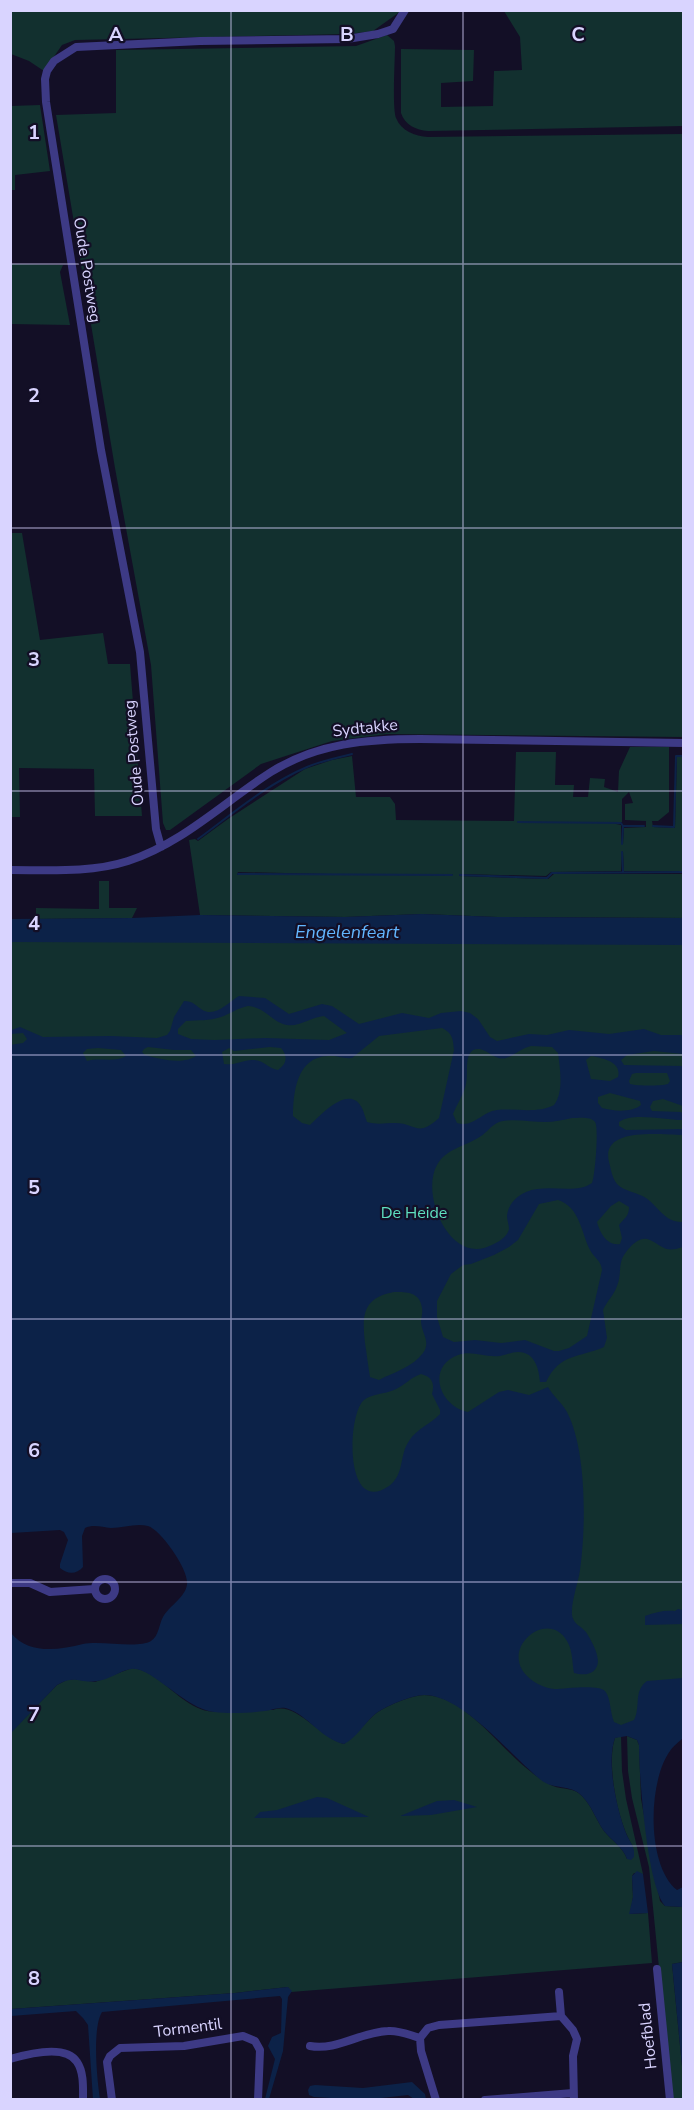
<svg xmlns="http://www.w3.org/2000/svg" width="694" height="2110" font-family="'Nunito Sans',sans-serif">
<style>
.green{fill:#12302f;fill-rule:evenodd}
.water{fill:#0c2248;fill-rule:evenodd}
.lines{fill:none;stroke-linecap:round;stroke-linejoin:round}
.stream{stroke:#0c2248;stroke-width:2}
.minor{stroke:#3d3a85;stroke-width:8}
.grid{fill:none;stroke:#d9d4ff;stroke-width:1.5;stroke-opacity:0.55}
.labels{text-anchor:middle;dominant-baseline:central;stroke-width:4.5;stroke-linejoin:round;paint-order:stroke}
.street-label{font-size:16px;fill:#d9d4ff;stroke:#130f26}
.park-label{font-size:16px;fill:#5fe0c0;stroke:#130f26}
.water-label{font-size:18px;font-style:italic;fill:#62b6ff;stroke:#130f26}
.grid-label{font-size:20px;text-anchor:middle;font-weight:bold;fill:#d9d4ff;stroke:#130f26;stroke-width:4.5;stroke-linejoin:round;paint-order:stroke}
</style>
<rect width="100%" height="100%" fill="#130f26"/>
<!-- green -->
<path class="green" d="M10,11H401L373,31L349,34L75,40L62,45L44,71L29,61L11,54Z
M504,11H683V126L428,131C416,130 405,125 401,113V49L474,50L473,81L441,83V107L493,106L494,71L522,70L520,37Z
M387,35L394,41L395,46C395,60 392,107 396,118C401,131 415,136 428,137L683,134V737L387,734L332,741L261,764L170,830H166L163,823L151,665L115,468L56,115L116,113V50L356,46Z
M40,105L50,171L15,175V190H11V106Z
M11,264L63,265L60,272L70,325L11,324Z
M11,533H22L40,640L103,633L108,664H130L142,816H95L94,769L19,768L20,817H11Z
M630,747H669V812L658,821H652L653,827L675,828L677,757H683V871H624L623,852L622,851L621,871L551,872L546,876L460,874L459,876L548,879L554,874H683V918L497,917L422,914L345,917L200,915L189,840L195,839L198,841L228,819L305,769L332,760L352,756L356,797H390L395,804L396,820L514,821L516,752H556L555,785H574L573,797H588L590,778L605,779L604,787L618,792L619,771ZM629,792L633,803L625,804V820L646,821V827L624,828L623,844H621V825L611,823L622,822V799ZM238,872L369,875L452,874L453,875H237Z
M99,881H109V908H137L132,918L36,919V908L99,909Z
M11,941L683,943V1706L640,1732L554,1722L11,1344Z
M132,1668C159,1671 176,1701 203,1710C215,1714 258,1710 273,1710C296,1701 320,1738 344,1744C355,1735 363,1725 374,1715C383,1707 412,1695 424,1695C465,1695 499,1748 530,1771C536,1776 546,1783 553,1786C563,1790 574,1787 582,1796C592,1806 596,1820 604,1831C612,1841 623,1847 627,1859L633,1846C618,1825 606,1762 615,1738L621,1736L622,1771L626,1799L643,1874L634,1873L632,1876L633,1897L630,1914L648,1913L652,1963L291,1992L288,1987L235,1993L11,2009L10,1733L57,1685L67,1680L75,1679L95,1682Z
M627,1736L637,1740L639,1745L641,1799L660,1901L665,1906L683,1907V1962L672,1964L683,2076V2099H672L649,1867L632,1798L628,1771Z"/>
<!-- water -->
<path class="water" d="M422,914L497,917L683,918V945L11,942V919L132,918L200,915L345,917Z
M239,996L265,998L289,1014L322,1004L332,1006L359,1024L402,1013L429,1018L441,1013L461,1011L470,1013L478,1019L490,1037L497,1041L529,1034L547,1035L569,1030L609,1034L644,1029L661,1035H683V1054L654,1051L627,1055L621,1060L624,1065L683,1066V1106L663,1099L653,1101L650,1107L652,1111L681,1112L683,1114L682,1120C665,1120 633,1112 619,1122V1126L626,1130L683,1129V1135C662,1135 600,1126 609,1162C611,1169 612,1178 617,1184C625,1192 637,1192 646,1198C659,1207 665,1223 683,1222V1247C665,1253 664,1247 650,1240C639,1234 626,1250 622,1259C619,1267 621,1277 617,1286C614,1295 607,1301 603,1310L607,1338L604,1347C579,1358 560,1353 546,1382H540C539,1369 535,1352 518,1352C512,1352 506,1355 500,1356C485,1358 472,1350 458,1355C426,1367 439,1406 468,1412L499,1392L508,1390L529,1395L548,1387C553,1396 562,1403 567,1412C587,1451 586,1527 580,1570C578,1584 571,1601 572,1615C573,1624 581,1626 586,1632C591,1640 601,1657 597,1666C593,1676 582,1675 574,1673C572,1663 573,1651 567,1641C547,1606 493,1653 533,1681C539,1685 548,1689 555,1689C565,1689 598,1684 605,1691C611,1698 610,1713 614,1722L621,1725L634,1720C641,1707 633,1691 647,1681L683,1678V1738C679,1742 673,1746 670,1751C648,1781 646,1865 677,1890L683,1887V1907L665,1906C647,1886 639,1775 639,1745L637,1740L627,1736L615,1738C606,1762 617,1810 626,1833C628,1839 633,1844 634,1851V1857L631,1860L627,1859C623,1847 612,1841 604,1831C596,1820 592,1806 582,1796C571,1784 553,1790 541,1780C511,1756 463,1695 424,1695C412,1695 383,1707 374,1715C363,1725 357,1737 344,1744C322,1739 311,1719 291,1710C281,1705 274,1710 265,1711C249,1713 230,1714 214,1712C185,1709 150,1665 131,1669C119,1671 109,1680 97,1681C79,1684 76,1674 57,1685L11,1733V1633C29,1655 59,1650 83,1644C101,1640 137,1649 151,1641C159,1636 159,1624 163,1617C169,1606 186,1597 187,1584C189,1570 161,1530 148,1526C136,1523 123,1528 111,1528C102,1527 93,1524 85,1528L82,1536L83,1567C77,1574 68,1575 60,1568V1564L68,1540L64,1532L60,1530L11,1533L10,1045L23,1043L27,1039L23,1033L11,1034V1030L20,1027L43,1037L111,1036L157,1038L167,1035L170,1031L174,1017L184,1001C193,1001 195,1005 201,1009C215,1019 228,1002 239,996ZM248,1006C265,1007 273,1023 287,1025C299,1027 312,1017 324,1016L347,1033L329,1040L265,1038L215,1040L191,1039L178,1034V1029L186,1021C198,1020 209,1021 221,1017C230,1014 237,1008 248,1006ZM442,1028C453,1033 453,1040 454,1050L439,1118C417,1138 416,1123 395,1123C385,1123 377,1125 367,1122C365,1117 364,1112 362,1108C349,1083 320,1116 310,1125L302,1123L293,1116C293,1092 297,1057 328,1056C335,1055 343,1059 352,1058L379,1036ZM531,1046L552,1047L558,1053C560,1069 564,1092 554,1105C537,1114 516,1108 497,1110C481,1112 474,1128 457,1123L453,1114C457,1104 464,1094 466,1084C469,1074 462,1047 480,1049C489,1051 496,1061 506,1058C515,1055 522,1048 531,1046ZM148,1047L174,1050H191L196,1056C183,1065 159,1059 145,1055L142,1052L144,1049ZM270,1047L281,1048C288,1056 287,1064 278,1070C269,1069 264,1060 254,1060C244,1059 235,1066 224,1064L222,1052L229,1048L234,1051ZM98,1048L121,1050L126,1056C115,1063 99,1057 87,1061L83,1053L87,1049ZM591,1056C603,1058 622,1062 618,1077L610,1081L591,1079L586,1060ZM636,1073H667L670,1081L668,1084C661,1086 638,1086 630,1084L629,1081L632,1074ZM610,1093L640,1101L641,1105C631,1113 613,1111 602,1108L598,1103V1097ZM572,1118C578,1118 591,1116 595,1122C599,1126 595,1177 592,1183C575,1195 548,1183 526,1192C516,1196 508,1205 507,1216C507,1220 509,1225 509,1229C507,1239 493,1245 484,1248C447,1258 421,1193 437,1165C446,1149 463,1147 478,1138C486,1134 491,1125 499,1122C513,1118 531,1122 545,1122C554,1122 563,1120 572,1118ZM558,1200C580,1207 581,1232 590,1250C595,1259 601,1260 602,1270L587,1336L569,1348L559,1351H554L525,1340L501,1343L475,1340L454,1342L443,1337L437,1317V1301L451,1274L463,1265L471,1264L494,1255L509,1247L518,1240L539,1204ZM619,1201L629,1207C629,1217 624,1218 619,1225L622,1238L620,1244C607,1246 600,1233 597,1222L611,1206ZM394,1292C407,1292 420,1292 422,1308C423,1313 421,1318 421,1322C422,1334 431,1342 423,1353C413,1367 394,1372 379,1380L370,1377C368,1366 367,1355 365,1343C362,1316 362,1298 394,1292ZM421,1374C432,1377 435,1383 432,1394L440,1410V1414C431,1424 416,1429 409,1441C399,1455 405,1474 389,1486C344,1517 347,1414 364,1400C371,1394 385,1394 394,1390C404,1386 411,1377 421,1374Z
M678,1609L683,1610V1624L645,1625V1616C656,1612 664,1610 675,1611Z
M317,1797L327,1798L369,1817L254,1818L260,1812L277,1810Z
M454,1800L477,1807L431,1815L400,1816L437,1801Z
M637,1871L643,1874L648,1913L629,1914L633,1897L632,1876Z
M683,1962H684L683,2076L672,1964Z
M288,1987L292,1991L288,1997L283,2051L269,2099H265L275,2059L268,2046L272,2037L281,2033L282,1999L280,1996L102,2012C92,2028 97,2080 100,2099H93L88,2025L83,2018L76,2011L11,2016V2009L235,1993Z
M412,2082L425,2094L426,2099H414L408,2095L364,2100L314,2097L309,2095L308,2090L310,2086L315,2085L363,2088Z"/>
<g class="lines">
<!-- stream -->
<path class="stream" d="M518,822L621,823L623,826H644
M653,826L674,827L676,756H684
M198,839C232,814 267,784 307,767C321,761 336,758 352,754
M622,844L623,826
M622,852L623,872
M238,874L452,875
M460,875L547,878L552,873L684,872"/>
<!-- minor -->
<path class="minor" d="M161,847L156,829L140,652L101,450L46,102L45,79L47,71L54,61L76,47L200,41L347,39L378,34L393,29L405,10
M10,870C49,870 91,873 128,861C183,843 224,802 271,772C317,743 368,739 420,739L684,743
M95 1589a10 10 0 1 1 20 0a10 10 0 1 1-20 0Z
M10,1583H30L50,1592L94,1589
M657,1969L670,2100
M559,1992L561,2016L573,2030L577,2039L573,2056L574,2100
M420,2038L421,2051L436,2100
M310,2046C337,2051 360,2032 388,2031C399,2030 409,2035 420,2038L428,2028L439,2025L561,2016
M10,2059C27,2054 66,2044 77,2062C84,2072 83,2088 83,2100
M112,2100L107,2062L110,2056L120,2048L184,2046L243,2036L255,2041L260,2050L258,2100
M485,2100L573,2093"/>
</g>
<!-- grid -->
<path class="grid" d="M231,10V2100M463,10V2100M10,264H684M10,528H684M10,791H684M10,1055H684M10,1319H684M10,1582H684M10,1846H684"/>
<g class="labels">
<!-- street labels -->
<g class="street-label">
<text transform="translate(87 270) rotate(81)">Oude Postweg</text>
<text transform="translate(365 728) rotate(-6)">Sydtakke</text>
<text transform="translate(134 753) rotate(-95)">Oude Postweg</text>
<text transform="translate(188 2028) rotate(-7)">Tormentil</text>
<text transform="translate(648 2036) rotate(-96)">Hoefblad</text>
</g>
<!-- park labels -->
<g class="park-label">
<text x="414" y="1213">De Heide</text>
</g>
<!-- water labels -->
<g class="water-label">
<text x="347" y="932">Engelenfeart</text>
</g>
</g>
<g class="grid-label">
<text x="116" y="41">A</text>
<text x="347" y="41">B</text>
<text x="578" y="41">C</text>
<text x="34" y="139">1</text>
<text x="34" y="402">2</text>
<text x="34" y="666">3</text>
<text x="34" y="930">4</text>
<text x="34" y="1194">5</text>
<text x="34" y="1457">6</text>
<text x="34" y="1721">7</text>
<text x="34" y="1985">8</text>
</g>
<!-- border -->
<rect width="694" height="2110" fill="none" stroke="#d9d4ff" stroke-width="24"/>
</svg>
